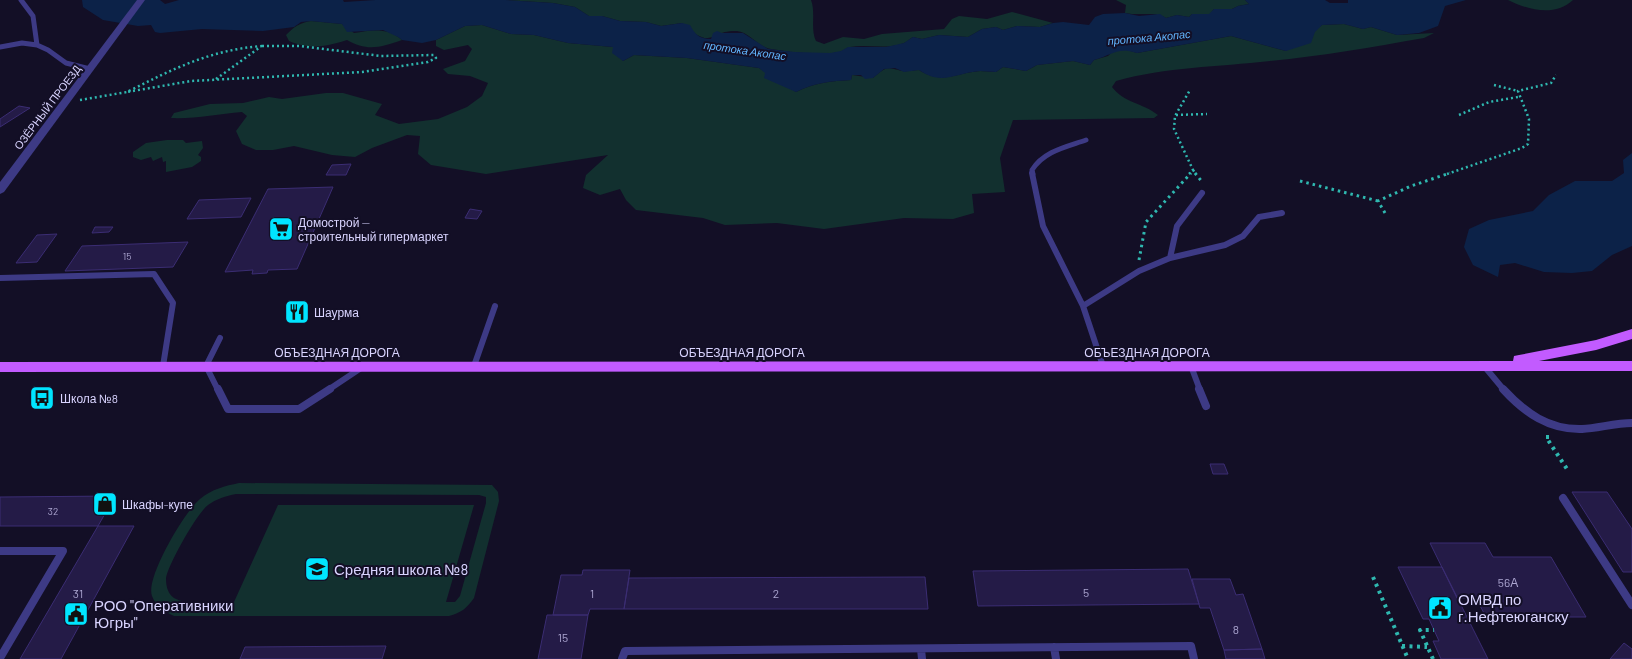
<svg xmlns="http://www.w3.org/2000/svg" width="1632" height="659" font-family="Barlow,sans-serif">
<style>
.green{fill:#12302f;fill-rule:evenodd}
.water{fill:#0c2248}
.building{fill:#241b47;stroke:#3b2d73}
.lines{fill:none;stroke-linecap:round;stroke-linejoin:round}
.path-far2{stroke:#2fb8b0;stroke-width:2.5;stroke-dasharray:2 3;stroke-linecap:butt}
.path-far1{stroke:#2fb8b0;stroke-width:3;stroke-dasharray:2.5 4;stroke-linecap:butt}
.path{stroke:#2fb8b0;stroke-width:4;stroke-dasharray:3 4.5;stroke-linecap:butt}
.lane-far2{stroke:#3d3a85;stroke-width:5}
.lane-far1{stroke:#3d3a85;stroke-width:6}
.lane{stroke:#3d3a85;stroke-width:8}
.street{fill:#3d3a85;fill-rule:evenodd}
.primary{fill:#c25bff;fill-rule:evenodd}
.labels{text-anchor:middle;dominant-baseline:central;stroke-width:4;stroke-linejoin:round;paint-order:stroke}
.number-label{font-size:10px;fill:#aca6d1}
.far-water-label{font-size:11px;font-style:italic;fill:#62b6ff;stroke:#130f26}
.far-street-label{font-size:11px;fill:#d9d4ff;stroke:#130f26}
.poi-label{font-size:12px;fill:#d9d4ff;stroke:#130f26;text-anchor:start}
.street-label{font-size:12px;fill:#d9d4ff;stroke:#130f26}
.near-number-label{font-size:12px;fill:#aca6d1}
.near-poi-label{font-size:15px;fill:#d9d4ff;stroke:#130f26;text-anchor:start}
</style>
<rect width="100%" height="100%" fill="#130f26"/>
<!-- green -->
<path class="green" d="M505,0H811C816,13 810,29 816,41L824,44L843,37L864,39L882,34L944,29L952,19L959,16L987,19L1012,12L1053,23L1040,27L1017,26L1003,30L996,27L982,29L968,37L939,35L922,39L913,37C909,39 907,42 904,43C888,50 867,44 850,47C846,48 843,51 840,52C822,56 789,52 771,49C758,47 749,32 737,31C707,30 714,52 682,23L661,26L646,22L620,21L602,16H589L575,7L553,3Z
M1116,0H1245L1249,4L1238,6L1232,9H1214L1210,14H1192L1189,17L1177,15L1166,18C1155,11 1140,16 1125,13L1126,5Z
M1508,0H1573C1555,17 1528,10 1508,0Z
M311,21L342,24L354,33C371,30 388,27 402,40C382,47 367,52 347,40C324,47 311,50 289,41L286,35C294,27 299,23 311,21Z
M1344,24L1363,29L1371,27L1397,35L1434,33L1424,38C1373,47 1322,56 1270,61C1218,67 1166,67 1116,81L1112,87C1124,103 1143,103 1158,115L1154,118L1013,120L1000,158L1005,192L972,194L974,213L953,219L904,218L824,229L777,223L725,225L703,218L636,210L626,200L620,189L600,195L583,188L586,175L608,155L486,174L431,165L418,154L420,136L407,135L372,148L355,157L332,155L294,146L273,150H256L242,144L236,131L247,116L242,112C218,114 195,119 171,118L174,113L210,104L243,103L269,97L282,99L326,93H343L382,104L375,115L399,124L438,119L467,107L482,96L488,83L470,76L448,74L443,69L465,61L472,49L468,45L444,50L436,46V40L465,26L482,25L511,34L534,35L568,43L613,47L623,61L634,55L687,58L759,68L796,92C813,83 832,81 851,80L852,75L873,78C887,66 886,67 902,71C907,72 914,70 919,70C942,85 955,73 980,71C985,71 991,72 996,72L1003,67L1026,71L1037,65L1073,61L1090,65L1094,60L1108,56L1113,51L1124,49L1137,53L1231,36L1286,51L1322,25Z
M167,140H183L186,143L202,141L203,148L198,155L201,157V161L192,167L166,172V161L163,162L162,157L153,161L151,157L141,160L133,157V152L146,143Z
M239,483L492,485L498,492L499,501L474,598C467,608 461,613 449,616H174C164,611 156,607 152,596C145,578 185,511 200,499C212,489 225,486 239,483ZM236,494L479,495L486,497V503L460,596L455,602H446L474,505H278L234,602C219,602 187,606 174,598C167,593 166,585 166,578C168,565 197,513 208,505C216,499 226,496 236,494Z"/>
<!-- water -->
<path class="water" d="M82,0H160L165,4L179,0H343L344,2L376,0H505L553,3L575,7L589,16H602L620,21L646,22L661,26L682,23L690,25C695,34 699,39 711,39L713,33L717,31L722,33H743L768,49L795,52L830,53L841,51L848,47H886L904,43L913,37L922,39L939,35L968,37L982,29L996,27L1003,30L1017,26L1040,27L1053,23L1063,22L1089,25L1095,17L1103,14L1125,13L1139,16L1160,14L1166,18L1177,15L1189,17L1192,14H1209L1214,9H1232L1238,6L1249,4L1245,0H1325L1330,3H1348V0H1466L1445,6L1438,26L1419,33L1397,35L1371,27L1363,29L1344,24L1322,25L1315,32L1311,43L1286,51L1231,36L1137,53C1116,47 1113,55 1094,60L1090,65L1073,61L1037,65L1026,71L1003,67L996,72C991,72 985,71 980,71C955,73 942,86 919,70L904,72L895,68L884,69L873,78L865,79L861,75H852L851,80C832,81 813,83 796,92L764,78L765,73L759,68L687,58L634,55L623,61L612,53L613,47L568,43L534,35L511,34L482,25L465,26L436,40L422,43L402,40L398,37L383,30L347,32L342,24L311,21L301,22L294,27L263,31L202,29L160,33L155,32L151,25L138,26L103,20L83,7Z
M1632,153V246L1612,255L1592,271L1572,273L1544,272L1515,263L1500,265L1498,277L1473,265L1464,247L1469,229L1489,220L1533,211L1549,195L1575,181H1612L1624,173L1623,160Z"/>
<!-- building -->
<path class="building" d="M19,106L30,108L0,127V119Z
M351,164L346,175H326L332,165Z
M333,187L297,269L268,270L267,273L252,274L253,270L225,272L268,189Z
M251,198L241,217L187,219L199,200Z
M470,209L482,211L477,219L465,218Z
M95,227H113L109,232L92,233Z
M57,234L37,262L16,263L37,235Z
M188,242L173,267L65,271L82,246Z
M1210,464H1224L1228,474H1213Z
M1572,492H1607L1632,529V572H1623Z
M115,496L98,526H0V497Z
M98,526H134L61,659H20Z
M1430,543H1485L1493,557H1551L1586,617H1486L1476,598H1457Z
M1398,567H1442L1488,659H1441L1433,641H1439L1429,619H1423Z
M1188,569L1199,604L978,606L973,571Z
M583,570H630L624,609H590L588,615H553L561,575H582Z
M925,577L928,609H624L629,578Z
M1192,579H1230L1236,595L1243,594L1262,649L1224,650L1210,608H1200Z
M547,615H588L581,659H538Z
M1624,643L1632,649V659H1610Z
M386,646L382,659H240L245,647Z
M1262,649L1265,659H1226L1224,650Z"/>
<g class="lines">
<!-- path-far2 -->
<path class="path-far2" d="M262,46H299L381,56L434,55L436,58L428,62L362,72L191,81L127,92C173,69 210,50 262,46Z
M216,79L259,48
M1494,85L1518,91
M80,100L127,92
M1176,115L1207,114
M1459,115L1489,102L1518,97
M1193,170L1196,174
M1189,174L1193,170L1174,129L1175,116L1190,90
M1447,174L1522,148L1528,144L1529,119L1518,91L1551,83L1556,75"/>
<!-- path-far1 -->
<path class="path-far1" d="M1195,173L1203,183
M1300,181L1378,201
M1385,213L1378,201L1411,186L1450,173
M1139,260L1146,222L1191,173"/>
<!-- path -->
<path class="path" d="M1549,437H1546L1569,472
M1373,577L1408,659
M1402,646L1427,647
M1433,659L1420,630H1434"/>
<!-- lane-far2 -->
<path class="lane-far2" d="M21,0L33,16L37,45
M0,47L22,43L37,45L48,50L66,63L90,69
M1033,174L1032,170C1044,151 1066,147 1086,140"/>
<!-- lane-far1 -->
<path class="lane-far1" d="M1032,173L1043,226L1083,306L1103,366
M1170,258L1177,226L1202,193
M0,278L154,274L173,303L163,366
M1083,306L1139,271L1170,258L1225,245L1243,236L1259,217L1282,213
M474,366L495,306
M1191,366L1200,390
M1484,366L1504,390
M218,390L206,366L220,338
M328,390L361,368"/>
<!-- lane -->
<path class="lane" d="M218,389L228,409H299L330,389
M1199,389L1206,406
M1503,389C1525,413 1549,430 1582,429C1599,428 1615,423 1632,423
M1563,498L1632,605
M0,551H63L0,658
M1054,647L1056,659
M921,649L922,659
M622,659L625,651L1191,646L1194,659"/>
<!-- street -->
<path class="street" d="M137,0H145L4,192L0,194V182Z"/>
<!-- primary -->
<path class="primary" d="M1632,329V339L1596,350L1539,361H1632V371L0,372V362L1513,361L1514,356L1519,355L1596,340Z"/>
</g>
<!-- icons -->
<defs>
<symbol id="supermarket-square" viewBox="-11 -11 22 22"><rect x="-9" y="-9" width="18" height="18" rx="4" fill="#00e5ff" stroke="#130f26"/><path d="M-6-5.5h2.5l.6 2H6L4.5 2H-2.5L-4.4-4H-6ZM-1.5 3.2a1.3 1.3 0 1 0 .1 0ZM3 3.2a1.3 1.3 0 1 0 .1 0Z" fill="#111"/></symbol>
<symbol id="restaurant-square" viewBox="-11 -11 22 22"><rect x="-9" y="-9" width="18" height="18" rx="4" fill="#00e5ff" stroke="#130f26"/><path d="M-5-6h1v4h1v-4h1v4h1v-4h1v5L-1.5 .5V6h-2V.5L-5-1ZM5-6V6H3V1.5H1.5Q1.5-4 5-6Z" fill="#111"/></symbol>
<symbol id="bus-square" viewBox="-11 -11 22 22"><rect x="-9" y="-9" width="18" height="18" rx="4" fill="#00e5ff" stroke="#130f26"/><path d="M-5-6H5V4H4V6H2V4H-2V6H-4V4H-5ZM-3.5-4V0h7V-4ZM-3.5 1.2v1.5H-2V1.2ZM2 1.2v1.5H3.5V1.2Z" fill="#111"/></symbol>
<symbol id="shop-square" viewBox="-11 -11 22 22"><rect x="-9" y="-9" width="18" height="18" rx="4" fill="#00e5ff" stroke="#130f26"/><path d="M-5-2.5h2.3a2.7 3.5 0 0 1 5.4 0H5L5.5 6h-11ZM-1.5-2.5h3a1.5 2.3 0 0 0-3 0Z" fill="#111"/></symbol>
<symbol id="school-square" viewBox="-11 -11 22 22"><rect x="-9" y="-9" width="18" height="18" rx="4" fill="#00e5ff" stroke="#130f26"/><path d="M0-5L7-2L0 1L-7-2ZM-4 1L0 2.5L4 1V4Q0 6-4 4Z" fill="#111"/></symbol>
<symbol id="civic-square" viewBox="-11 -11 22 22"><rect x="-9" y="-9" width="18" height="18" rx="4" fill="#00e5ff" stroke="#130f26"/><path d="M-.6-6.5H3V-4.5H.6V-3L4-1V1h2V6H-6V1h2V-1L-.6-3ZM-1.2 2.5V6h2.4V2.5Z" fill="#111"/></symbol>
</defs>
<g fill-rule="evenodd">
<use href="#supermarket-square" x="267" y="215" width="28" height="28"/>
<use href="#restaurant-square" x="283" y="298" width="28" height="28"/>
<use href="#bus-square" x="28" y="384" width="28" height="28"/>
<use href="#shop-square" x="91" y="490" width="28" height="28"/>
<use href="#school-square" x="303" y="555" width="28" height="28"/>
<use href="#civic-square" x="1426" y="594" width="28" height="28"/>
<use href="#civic-square" x="62" y="600" width="28" height="28"/>
</g>
<g class="labels">
<!-- number labels -->
<g class="number-label">
<text x="127" y="256">15</text>
<text x="53" y="511">32</text>
</g>
<!-- far-water labels -->
<g class="far-water-label">
<text transform="translate(1149 37) rotate(-5)">протока Акопас</text>
<text transform="translate(745 50) rotate(8)">протока Акопас</text>
</g>
<!-- far-street labels -->
<g class="far-street-label">
<text transform="translate(47 107) rotate(-53)">ОЗЁРНЫЙ ПРОЕЗД</text>
</g>
<!-- poi labels -->
<g class="poi-label">
<text x="298" y="222">Домострой —<tspan x="298" dy="14">строительный гипермаркет</tspan></text>
<text x="314" y="312">Шаурма</text>
<text x="60" y="398">Школа №8</text>
<text x="122" y="504">Шкафы-купе</text>
</g>
<!-- street labels -->
<g class="street-label">
<text x="337" y="352">ОБЪЕЗДНАЯ ДОРОГА</text>
<text x="742" y="352">ОБЪЕЗДНАЯ ДОРОГА</text>
<text x="1147" y="352">ОБЪЕЗДНАЯ ДОРОГА</text>
</g>
<!-- near-number labels -->
<g class="near-number-label">
<text x="1508" y="582">56А</text>
<text x="1086" y="592">5</text>
<text x="78" y="593">31</text>
<text x="592" y="593">1</text>
<text x="776" y="593">2</text>
<text x="1236" y="629">8</text>
<text x="563" y="637">15</text>
</g>
<!-- near-poi labels -->
<g class="near-poi-label">
<text x="334" y="569">Средняя школа №8</text>
<text x="1458" y="599">ОМВД по<tspan x="1458" dy="17">г.Нефтеюганску</tspan></text>
<text x="94" y="605">РОО "Оперативники<tspan x="94" dy="17">Югры"</tspan></text>
</g>
</g>
</svg>
